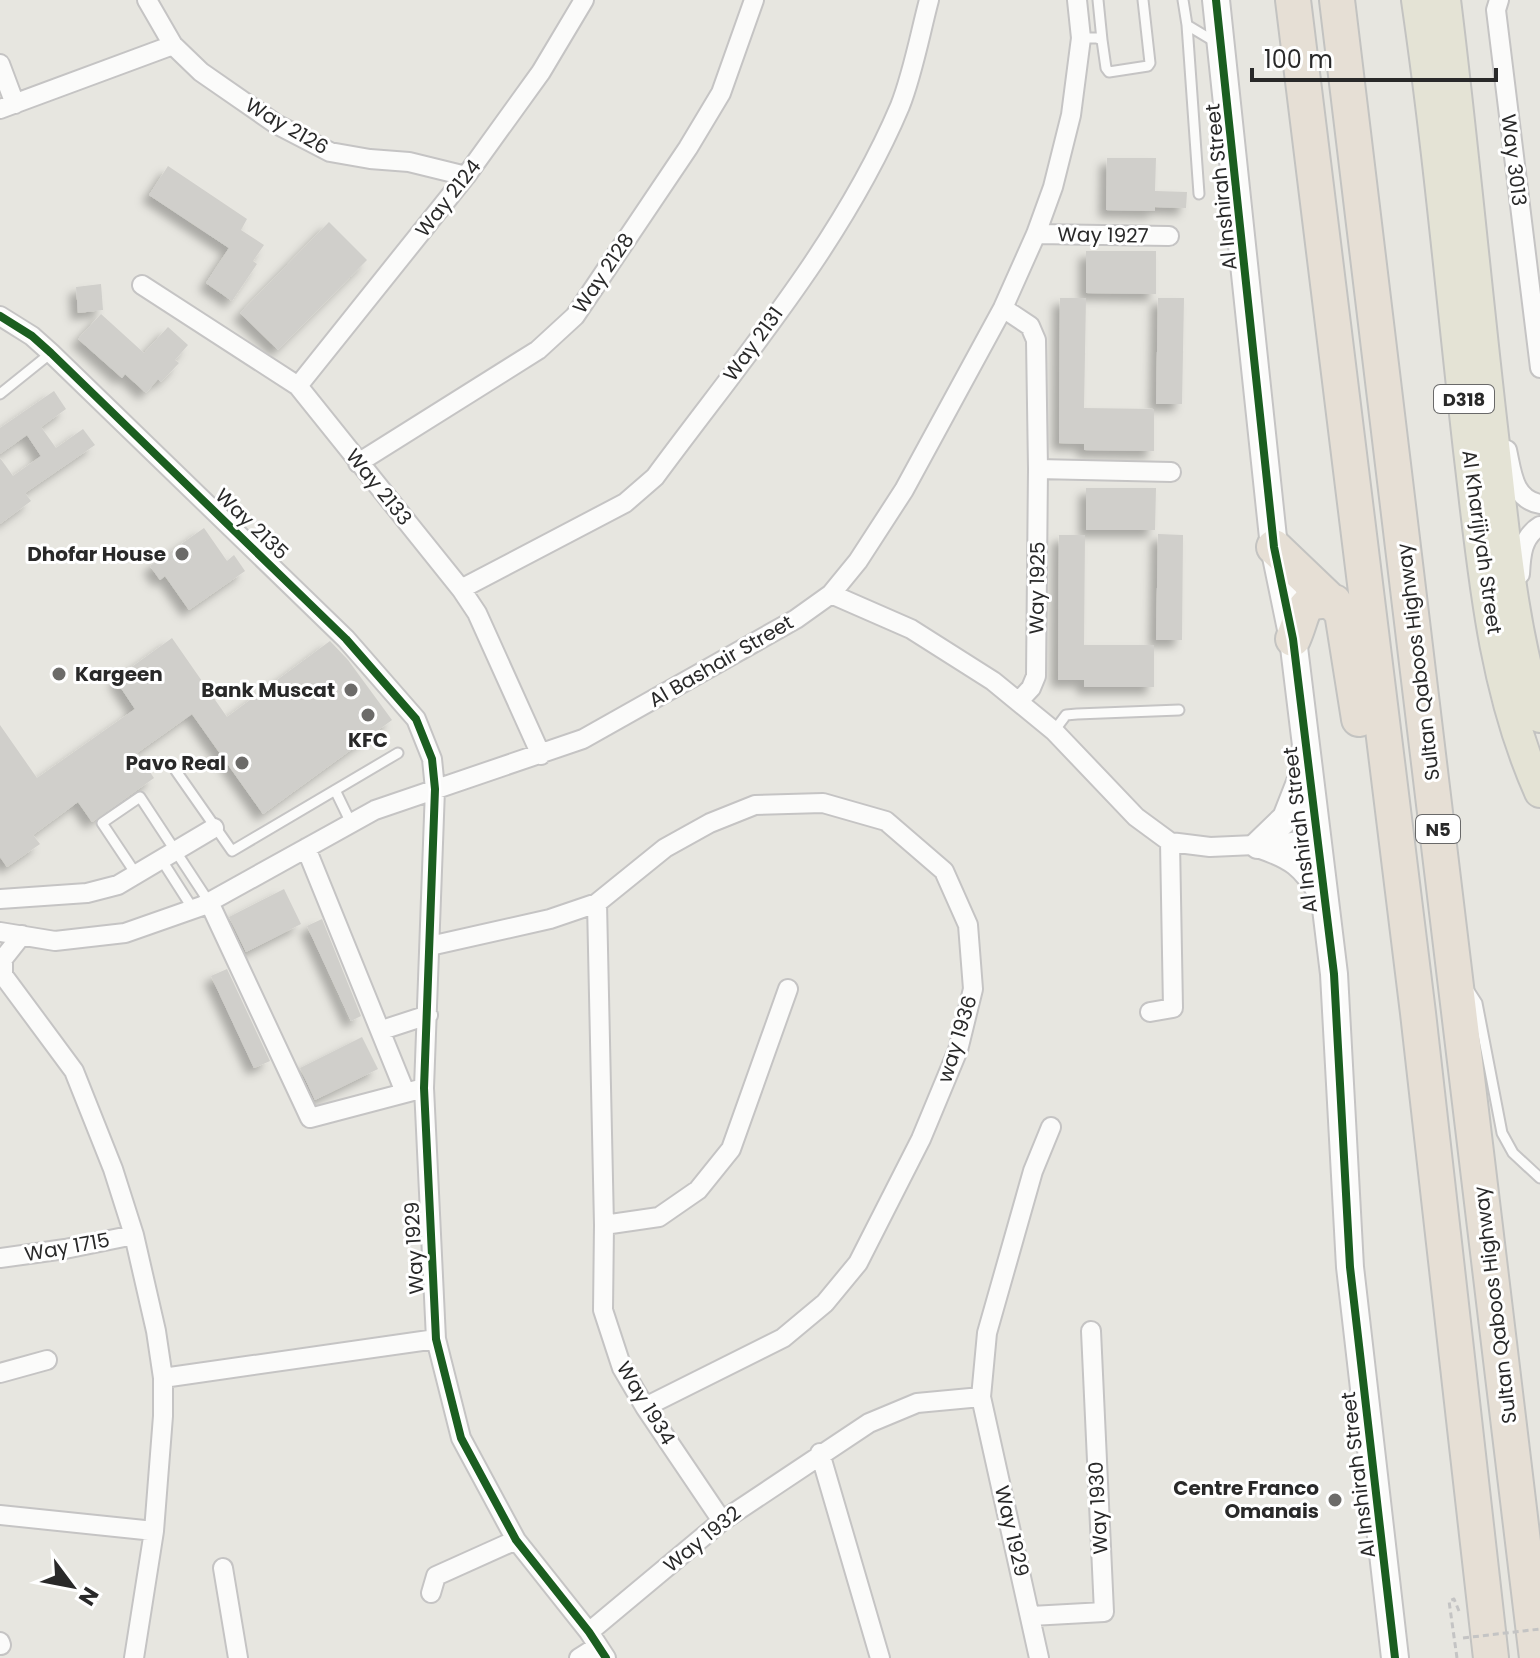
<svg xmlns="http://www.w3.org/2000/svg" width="1540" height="1658" font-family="Poppins,sans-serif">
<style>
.building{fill:#d0cfcb;filter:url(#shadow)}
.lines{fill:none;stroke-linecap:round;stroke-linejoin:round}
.lane-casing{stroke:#c5c4c4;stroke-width:13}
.street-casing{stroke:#c5c4c4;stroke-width:22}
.secondary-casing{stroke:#c5c4c4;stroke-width:30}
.primary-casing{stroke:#c3c3c1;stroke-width:34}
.highway-casing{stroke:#c3c3c1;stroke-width:38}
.path{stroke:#c4c4c4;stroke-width:3;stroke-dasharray:6 4;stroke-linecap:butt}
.lane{stroke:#fbfbfa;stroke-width:9}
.street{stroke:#fbfbfa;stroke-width:18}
.secondary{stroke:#fbfbfa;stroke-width:26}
.primary{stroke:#e4e3d5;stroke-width:30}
.highway{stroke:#e6dfd5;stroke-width:34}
.path-bridge{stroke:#c4c4c4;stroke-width:3;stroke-dasharray:6 4;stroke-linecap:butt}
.cycleway-casing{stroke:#fff;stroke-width:13}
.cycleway{stroke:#1b5e20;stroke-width:8}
.poi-dot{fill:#6c6b69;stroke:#fff;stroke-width:3}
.labels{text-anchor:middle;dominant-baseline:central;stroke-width:6;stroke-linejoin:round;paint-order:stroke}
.shield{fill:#fff;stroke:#696969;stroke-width:2}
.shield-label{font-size:18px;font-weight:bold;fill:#292929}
.street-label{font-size:20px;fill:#292929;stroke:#fff}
.poi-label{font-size:20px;font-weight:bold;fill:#292929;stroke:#fff;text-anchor:end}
</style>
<defs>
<filter id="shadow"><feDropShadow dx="-7" dy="7" stdDeviation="4" flood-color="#0004"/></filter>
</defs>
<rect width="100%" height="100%" fill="#e7e6e0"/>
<!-- building -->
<path class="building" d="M1107,158H1156L1155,191L1187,192L1186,208L1155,207V211L1106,210Z
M168,166L247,219L241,230L264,245L253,261L257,264L232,301L206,283L229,248L149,195Z
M329,222L367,260L278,350L240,313Z
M1086,251H1156V294L1086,293Z
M101,284L103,310L78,313L76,287Z
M1060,298H1086L1084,408L1154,409V451L1084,450V444L1059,443Z
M1158,298H1184L1182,404H1156Z
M101,314L144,353L168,327L188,345L175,360L179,363L161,382L158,379L146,393L125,374L122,378L78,339Z
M54,391L66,409L41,427L56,448L83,429L95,445L25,493L31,501L0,524V458L13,476L41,456L27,435L0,454V428Z
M1086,488H1156L1155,530H1086Z
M204,528L227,561L234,555L245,571L189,610L165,576L160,580L150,566Z
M1158,534L1183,535L1182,640H1156Z
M1059,535H1085L1084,645H1154V687H1084V680H1058Z
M172,638L227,717L330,641L348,660L392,720L263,814L192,714L137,753L154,778L92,822L78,802L33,835L40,844L7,867L0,857V725L37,778L135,709L115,679Z
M284,889L301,924L246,952L229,917Z
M322,919L361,1016L351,1021L307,926Z
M227,969L270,1061L254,1068L211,976Z
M362,1037L378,1069L315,1100L300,1068Z"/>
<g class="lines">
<defs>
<path id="lane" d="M1098,0L1102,40
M1183,0L1187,25L1217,43
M1187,25L1199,194
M1081,38H1097L1102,40L1106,68L1109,72L1148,66L1150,63L1143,0
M0,394L51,353
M1054,731L1066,715L1077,714L1179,710
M176,771L232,851L398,753
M335,790L351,823
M161,859L193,909
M136,874L102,823L140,797L209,902
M1468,989L1477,1003L1502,1133L1513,1153L1540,1178"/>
<path id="street" d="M147,0L173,45L201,72L276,124L330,152L370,159L409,162L466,176
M1499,0L1496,10L1540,368
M0,64L15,104
M0,109L173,45
M1036,234L1169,236
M142,285L298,386L461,589L477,613L541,755
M1003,308L1030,326L1036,340L1038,469L1036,676L1031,688L1019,701
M0,316L32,336L51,353L346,639L416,719L432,759L435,789L424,1088L436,1339L461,1438L516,1540L589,1632L606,1658
M298,386L466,176L541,72L584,0
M1507,450C1512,472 1513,499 1540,504
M358,463L538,350L575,316L688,148L721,93L754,0
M1038,469L1171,472
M1520,574C1521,555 1522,537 1540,526
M461,589L625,503L655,477C742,359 842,243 900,106C913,73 920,34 929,0
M831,594L911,629L993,681L1054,731L1136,817L1170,842L1210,847L1280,844L1318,838
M306,848L405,1092
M0,899L87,893L118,885L214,828
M209,902L310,1118L424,1088
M597,903L604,1225L603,1310L622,1368L645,1407L722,1521
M0,932L55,941L125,933L202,906L375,810L583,739L796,619L831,594L858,561L904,490L1003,308L1036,234L1053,187L1071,115L1081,38L1077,0
M430,946L550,919L597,903L665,848L710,823L755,805L823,803L886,821L944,871L968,925L973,989L958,1050L921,1139L858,1263L825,1303L783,1338L645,1407
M0,971L74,1071L113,1169L134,1235L156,1331L163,1378V1416L154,1531L134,1658
M3,974V959L22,935
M1150,1012L1173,1008L1170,842
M382,1030L428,1015
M604,1225L659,1217L698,1190L731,1149L788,989
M0,1258L65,1249L134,1235
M0,1373L47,1360
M163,1378L436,1339
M820,1453L880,1658
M0,1515L154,1531
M223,1568L238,1658
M431,1593L436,1576L516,1540
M1031,1616L1104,1612L1091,1331
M589,1632L722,1521L869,1423L917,1403L981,1397
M0,1642L1,1645
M579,1658L598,1646
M1039,1658L981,1397L987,1333L1033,1171L1051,1127"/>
<path id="secondary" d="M1216,0L1274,547L1293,639L1334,974L1350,1267L1395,1658
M1258,845L1286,818L1306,767
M1261,845C1293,856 1304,864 1322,893"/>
<path id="primary" d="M1417,0C1439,150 1452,300 1469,450C1483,566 1492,685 1540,792
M1445,0C1463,145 1476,290 1493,436C1504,530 1511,627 1540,717"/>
<path id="highway" d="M1293,0L1418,1013L1491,1658
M1337,0L1537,1658
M1274,547L1342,612L1359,719
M1293,639C1305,612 1299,597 1334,602"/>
</defs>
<!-- lane casing -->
<use href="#lane" class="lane-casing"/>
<!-- street casing -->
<use href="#street" class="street-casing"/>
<!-- secondary casing -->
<use href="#secondary" class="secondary-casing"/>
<!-- primary casing -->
<use href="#primary" class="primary-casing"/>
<!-- highway casing -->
<use href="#highway" class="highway-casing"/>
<!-- path -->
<path class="path" d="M1457,1658L1449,1601L1454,1599L1459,1611"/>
<!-- lane -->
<use href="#lane" class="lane"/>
<!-- street -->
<use href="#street" class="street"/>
<!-- secondary -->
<use href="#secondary" class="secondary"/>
<!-- primary -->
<use href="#primary" class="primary"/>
<!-- highway -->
<use href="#highway" class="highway"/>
<!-- path-bridge -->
<path class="path-bridge" d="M1463,1638L1540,1629"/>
<defs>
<path id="cycleway" d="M1216,0L1274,547L1293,639L1334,974L1350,1267L1395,1658
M0,316L32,336L51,353L346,639L416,719L432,759L435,789L424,1088L436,1339L461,1438L516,1540L589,1632L606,1658"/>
</defs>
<!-- cycleway casing -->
<use href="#cycleway" class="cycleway-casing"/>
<!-- cycleway -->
<use href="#cycleway" class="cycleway"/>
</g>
<!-- markers -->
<g class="poi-dot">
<circle cx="182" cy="554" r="8"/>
<circle cx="59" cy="674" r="8"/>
<circle cx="351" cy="690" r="8"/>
<circle cx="368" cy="715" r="8"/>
<circle cx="242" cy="763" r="8"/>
<circle cx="1335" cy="1500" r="8"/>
</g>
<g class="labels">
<!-- shield labels -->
<g class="shield">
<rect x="1434" y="385" width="60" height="28" rx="6"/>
<rect x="1416" y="815" width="44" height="28" rx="6"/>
</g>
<g class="shield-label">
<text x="1464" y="399">D318</text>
<text x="1438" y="829">N5</text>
</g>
<!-- street labels -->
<g class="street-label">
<text transform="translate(287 126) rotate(30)">Way 2126</text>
<text transform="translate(1514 160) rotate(83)">Way 3013</text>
<text transform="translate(1221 187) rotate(-96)">Al Inshirah Street</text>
<text transform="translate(448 198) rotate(-52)">Way 2124</text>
<text transform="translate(1103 235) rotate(1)">Way 1927</text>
<text transform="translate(603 273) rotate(-56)">Way 2128</text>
<text transform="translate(753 344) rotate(-54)">Way 2131</text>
<text transform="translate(379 487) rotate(51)">Way 2133</text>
<text transform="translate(252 524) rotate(44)">Way 2135</text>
<text transform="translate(1482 542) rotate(82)">Al Kharijiyah Street</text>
<text transform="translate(1037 588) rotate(-89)">Way 1925</text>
<text transform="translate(721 661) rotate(-30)">Al Bashair Street</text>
<text transform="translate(1418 662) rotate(-97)">Sultan Qaboos Highway</text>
<text transform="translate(1300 830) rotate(-97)">Al Inshirah Street</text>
<text transform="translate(957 1039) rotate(-73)">way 1936</text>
<text transform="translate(67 1247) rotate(-10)">Way 1715</text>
<text transform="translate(414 1248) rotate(-93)">Way 1929</text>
<text transform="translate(1495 1305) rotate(-97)">Sultan Qaboos Highway</text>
<text transform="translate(646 1403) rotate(59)">Way 1934</text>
<text transform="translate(1358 1475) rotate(-97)">Al Inshirah Street</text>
<text transform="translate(1098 1508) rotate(-93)">Way 1930</text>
<text transform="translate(1012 1531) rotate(77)">Way 1929</text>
<text transform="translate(702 1539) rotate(-39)">Way 1932</text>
</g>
<!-- poi labels -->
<g class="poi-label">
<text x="166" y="554">Dhofar House</text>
<text x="75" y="674" text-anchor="start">Kargeen</text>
<text x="335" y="690">Bank Muscat</text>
<text x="368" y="740" text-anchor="middle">KFC</text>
<text x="226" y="763">Pavo Real</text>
<text x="1319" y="1488">Centre Franco<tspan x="1319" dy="23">Omanais</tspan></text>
</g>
</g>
<!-- north arrow -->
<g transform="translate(72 1586) rotate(122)" stroke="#ffffff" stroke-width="6" paint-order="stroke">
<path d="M0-6L14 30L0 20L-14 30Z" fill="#292929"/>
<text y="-12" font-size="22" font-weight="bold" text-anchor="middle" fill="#292929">N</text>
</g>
<!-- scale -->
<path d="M1252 68v12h244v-12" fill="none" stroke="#292929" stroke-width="4"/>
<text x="1264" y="68" font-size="24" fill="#292929" stroke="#ffffff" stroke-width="6" paint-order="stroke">100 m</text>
</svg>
